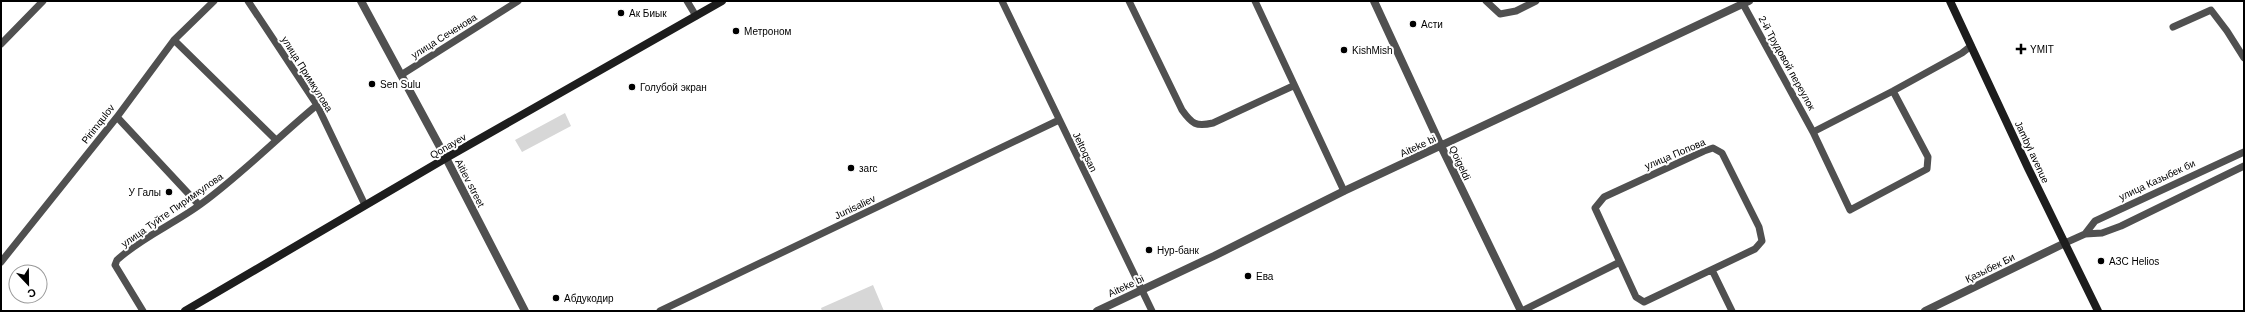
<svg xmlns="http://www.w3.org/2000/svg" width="2245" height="312" font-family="Helvetica,sans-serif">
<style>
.green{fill:#d7d7d7}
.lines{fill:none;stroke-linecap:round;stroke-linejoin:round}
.minor{stroke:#505050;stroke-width:7}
.tertiary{stroke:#505050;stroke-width:8}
.secondary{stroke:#1d1d1d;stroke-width:8}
.poi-dot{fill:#000;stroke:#fff;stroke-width:1.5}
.labels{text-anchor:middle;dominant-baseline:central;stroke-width:4;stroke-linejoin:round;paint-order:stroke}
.poi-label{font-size:10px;fill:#000;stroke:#fff;text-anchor:start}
.street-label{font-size:10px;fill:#000;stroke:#fff}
</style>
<rect width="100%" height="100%" fill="#fff"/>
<!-- green -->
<path class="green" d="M565,113L571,126L522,152L515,140Z
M873,285L884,311H822L821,308Z"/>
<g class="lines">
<!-- minor -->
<path class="minor" d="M248,1L317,105L365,205
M687,1L696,16
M1002,1L1152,311
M1129,1L1182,110C1192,124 1196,127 1213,123L1293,86
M1255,1L1344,191
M1486,1L1500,14L1516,11L1536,1
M1743,4L1813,132L1850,210L1927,169L1928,157L1893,91
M2173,27L2211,10L2227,31L2244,58
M174,40L275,139
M1,44L43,1
M401,75L518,1
M117,117L199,205
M1813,132L1893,91L1962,53L1971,46
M1713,148L1722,153L1759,227L1762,241L1755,249L1644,302L1636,297L1595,208L1604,197L1704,151Z
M2085,234L2095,221L2244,152
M2065,243L2085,234L2102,233L2121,226L2244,166
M1,262L117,117L174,40L214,1
M1712,270L1732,311
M143,311L115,265L117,260C142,237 174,224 201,204C242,174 277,138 317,105
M660,311L1059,120
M1522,311L1620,262"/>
<!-- tertiary -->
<path class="tertiary" d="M361,1L446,158L525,311
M1374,1L1441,146L1521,311
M1097,311L1214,256L1344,191L1749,1
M1925,311L2065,243"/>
<!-- secondary -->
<path class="secondary" d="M1950,1L2028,168L2098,311
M185,311L446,158L722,1"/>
</g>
<!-- markers -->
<g class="poi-dot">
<circle cx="621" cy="13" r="4"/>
<circle cx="1413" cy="24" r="4"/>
<circle cx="736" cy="31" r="4"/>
<path d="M2019 43h4v4h4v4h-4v4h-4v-4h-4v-4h4z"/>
<circle cx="1344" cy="50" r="4"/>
<circle cx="372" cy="84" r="4"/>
<circle cx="632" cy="87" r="4"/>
<circle cx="851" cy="168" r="4"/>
<circle cx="169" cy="192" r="4"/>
<circle cx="1149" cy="250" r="4"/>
<circle cx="2101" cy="261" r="4"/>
<circle cx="1248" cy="276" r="4"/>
<circle cx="556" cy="298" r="4"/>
</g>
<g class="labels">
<!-- poi labels -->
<g class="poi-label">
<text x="629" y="13">Ак Биык</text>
<text x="1421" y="24">Асти</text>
<text x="744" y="31">Метроном</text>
<text x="2030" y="49">YMIT</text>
<text x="1352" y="50">KishMish</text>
<text x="380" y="84">Sen Sulu</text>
<text x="640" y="87">Голубой экран</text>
<text x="859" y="168">загс</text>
<text x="161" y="192" text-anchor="end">У Галы</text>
<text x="1157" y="250">Нур-банк</text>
<text x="2109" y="261">АЗС Helios</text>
<text x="1256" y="276">Ева</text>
<text x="564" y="298">Абдукодир</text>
</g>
<!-- street labels -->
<g class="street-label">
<text transform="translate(444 36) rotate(-32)">улица Сеченова</text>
<text transform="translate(1787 63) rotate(61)">2-й Трудовой переулок</text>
<text transform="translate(307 74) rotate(58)">улица Примкулова</text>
<text transform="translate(98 124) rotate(-52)">Pirimqulov</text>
<text transform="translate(448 146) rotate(-30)">Qonayev</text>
<text transform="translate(1418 146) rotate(-25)">Aiteke bi</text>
<text transform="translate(1085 152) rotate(64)">Jeltoqsan</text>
<text transform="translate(2032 152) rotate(65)">Jambyl avenue</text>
<text transform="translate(1675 154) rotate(-23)">улица Попова</text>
<text transform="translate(1460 163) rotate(65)">Qoigeldi</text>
<text transform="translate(2157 180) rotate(-25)">улица Казыбек би</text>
<text transform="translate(470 183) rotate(63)">Aitiev street</text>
<text transform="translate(855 207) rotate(-25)">Junisaliev</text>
<text transform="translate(172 210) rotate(-35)">улица Туйте Пиримкулова</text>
<text transform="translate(1990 268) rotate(-26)">Қазыбек Би</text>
<text transform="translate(1126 286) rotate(-25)">Aiteke bi</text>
</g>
</g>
<!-- border -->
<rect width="2245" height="312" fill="none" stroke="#000000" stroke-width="4"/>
<!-- north arrow -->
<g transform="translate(28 284) rotate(158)"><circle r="19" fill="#ffffff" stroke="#999999"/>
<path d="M0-3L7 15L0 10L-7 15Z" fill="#000000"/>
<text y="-6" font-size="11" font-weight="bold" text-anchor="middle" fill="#000000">С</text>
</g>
</svg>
